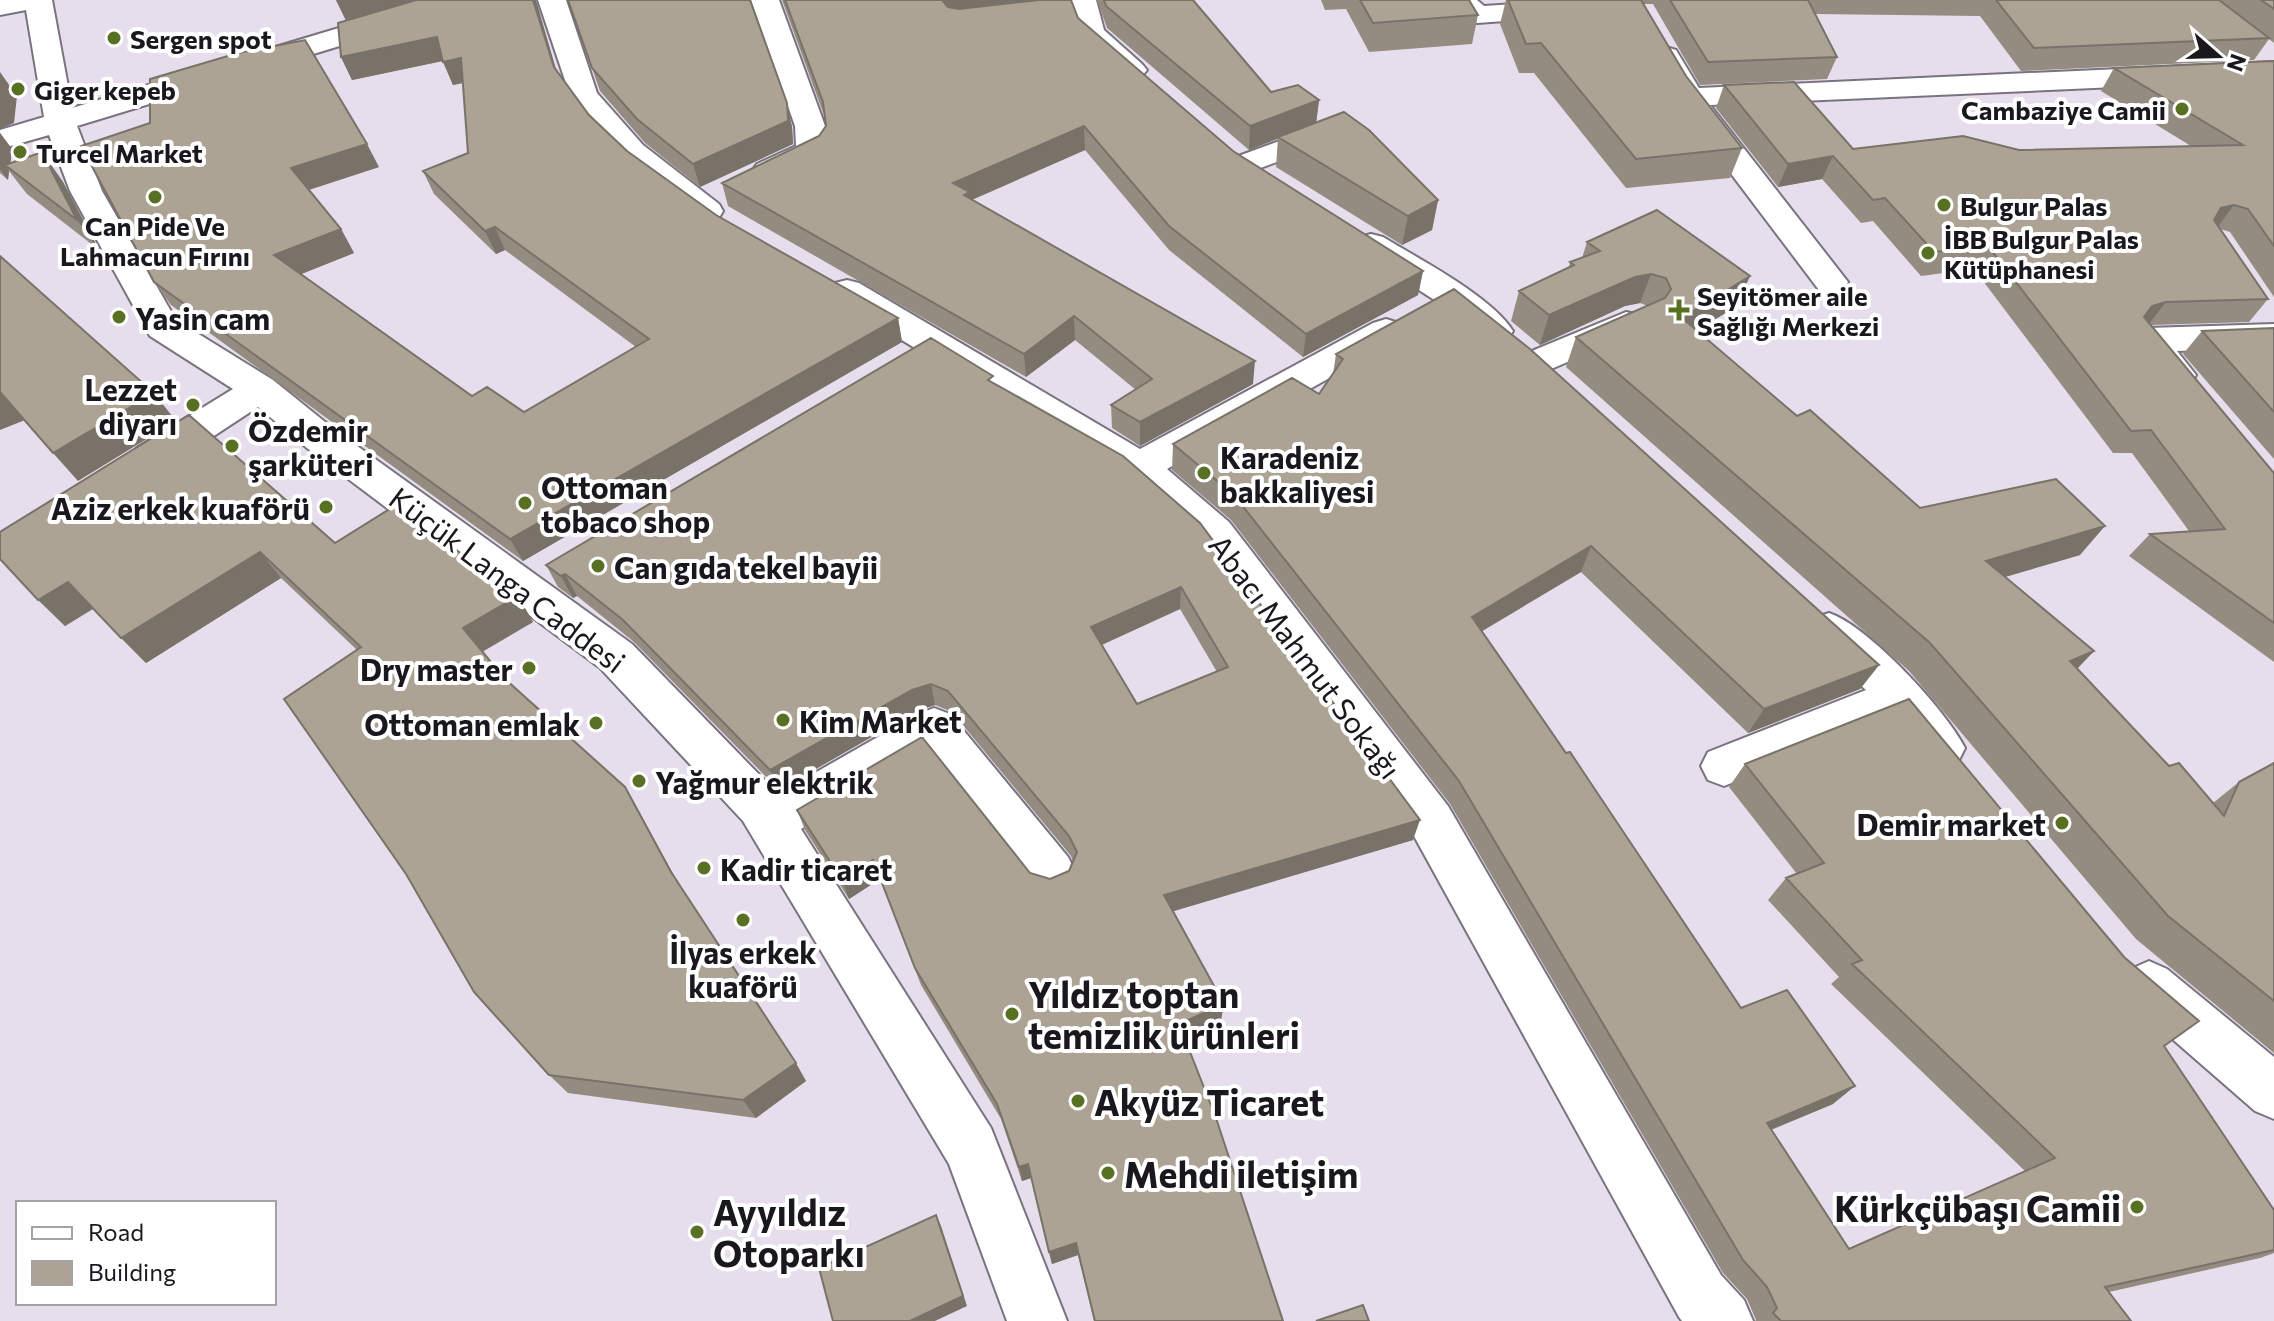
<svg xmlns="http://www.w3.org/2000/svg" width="2274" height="1321" font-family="Commissioner,sans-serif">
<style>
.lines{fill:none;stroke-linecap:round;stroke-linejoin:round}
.minor-casing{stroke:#79727f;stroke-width:4}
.minor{fill:#fff;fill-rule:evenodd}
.wall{fill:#948c80;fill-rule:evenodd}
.shaded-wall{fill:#787268}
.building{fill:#aca395;stroke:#787268;stroke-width:2;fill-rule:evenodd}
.poi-dot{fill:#587022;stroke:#fff;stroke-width:3}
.labels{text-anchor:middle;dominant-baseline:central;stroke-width:8;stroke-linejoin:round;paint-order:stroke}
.far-poi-label{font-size:26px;font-weight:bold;fill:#1a171d;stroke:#fff;text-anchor:start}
.poi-label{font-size:30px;font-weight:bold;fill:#1a171d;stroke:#fff;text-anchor:start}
.street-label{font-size:30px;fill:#1a171d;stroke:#fff}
.near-poi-label{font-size:36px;font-weight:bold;fill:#1a171d;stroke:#fff;text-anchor:start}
</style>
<rect width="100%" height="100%" fill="#e7deed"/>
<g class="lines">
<defs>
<path id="minor" d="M0,0H52L72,108L432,0H475L471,6L77,126L102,191L176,320L273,380L335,430L632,644L778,794L918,714L934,708L950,714L1068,857L1076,873L1068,889L1051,895L1034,889L928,754L801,829L991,1128L1067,1321H1007L949,1164L743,821L600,668L307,448L258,407L165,468L151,472L137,468L132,458L137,448L233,389L150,336L70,191L49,135L0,149V130L44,117L26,10L0,15Z
M538,0H566L597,93L643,145L719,204L723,211L719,218L707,221L695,218L621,159L572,101Z
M751,0H779L825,126L828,150L823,157L779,178H757L752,171L757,164L796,146L795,126Z
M1068,0H1096L1104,30L1142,64L1147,70L1142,76H1122L1081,39Z
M1447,0H1477L1484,6L1563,1L1573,3L1577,9L1573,15L1563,17L1477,23L1467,21Z
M1666,47L1676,50L1699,88L2274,62V80L1710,105L1848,282L1843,290L1831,293L1819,290L1689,118L1685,112L1688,107L1678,104L1674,98L1652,56L1656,50Z
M1331,122L1342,124L1346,131L1342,138L1244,174L1233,172L1228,165L1233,158Z
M1371,234L1383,237C1419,259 1491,296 1513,331L1508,339L1495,343L1482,339L1439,303L1359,251L1354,244L1359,237Z
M847,280L859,283L1140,449L1373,323L1386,319L1399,323L1404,331L1399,339L1167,469L1229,522L1448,806L1721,1275L1744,1300L1753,1321H1682L1679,1317L1414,836L1201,544L1125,477L835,299L830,291L835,283Z
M1626,312L1639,315L1644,323L1639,331L1535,376L1522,373L1517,364L1522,355Z
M2274,324V348L2177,351L2196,375L2191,384C2162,392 2144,363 2130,340L2135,332L2148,328Z
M1829,613C1868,626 1946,710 1965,748L1958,762C1924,774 1911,743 1891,719L1724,786L1708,780L1701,766L1708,752L1866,690L1814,642L1807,630L1814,618Z
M2149,961L2167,969L2274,1057V1119L2255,1111L2131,1003L2123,986L2131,969Z"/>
</defs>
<!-- minor casing -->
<use href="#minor" class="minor-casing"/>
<!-- minor -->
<use href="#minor" class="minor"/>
</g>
<!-- wall -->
<path class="wall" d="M336,0L535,1L556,70L589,115L627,151L716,215L898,318L902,342L523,561L171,305L154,282L81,146L379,167L309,190L341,229L354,253L301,274L472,396L524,412L636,347L505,250L496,254L434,194L423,171L468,153L463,83L453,85L443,61L352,80L341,57L346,21Z
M568,0L787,103L792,127L793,144L700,187L645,143L600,91Z
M782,0H1071L1078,18L1233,151L1423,271L1418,295L1303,357L1169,250L1085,150L972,200L1253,384L1140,446L1112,428L1111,405L1136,390L1075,340L1026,377L728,206L722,183L819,136L826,126L825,118Z
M1097,0H1193L1271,92L1319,100L1316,123L1438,200L1432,230L1402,245L1276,167L1278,138L1249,150L1107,28Z
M1321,0H1469L1478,15L1472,44L1369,52L1346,9L1325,10Z
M1506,0H2274V43L2269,39L2254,60L2021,71L1980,16L1815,14L1837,57L1827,79L1700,85L1653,4H1643L1686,76L1742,148L1730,178L1626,188L1534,73H1519L1500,24Z
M2274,61V297L2230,232L2220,229L2268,299L2249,322L2151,325L2274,473V662L2129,556L2150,534L2189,531L2132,453H2113L1974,269L1921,276L1873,221L1861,223L1822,179L1778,187L1716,108L1724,85L1853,149L2019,150L2191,146L2101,91L2114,68Z
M0,133L12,149L10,163L42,152L63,182L99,250L27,194L9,171L8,180L0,173Z
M1587,242L1737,306L1697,330L1797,416L1920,508L2080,555L2005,577L2094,651L2077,669L2169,766L2213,803L2239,782L2274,763V1053L2136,939L1909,671L1566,367L1576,337L1648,306L1640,303L1625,306L1540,345L1511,321L1519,291L1569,267L1570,262L1582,258Z
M2274,328V459L2183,354L2202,331Z
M1336,354L1879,665L1860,689L1748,733L1581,572L1481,631L1741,1008L1833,1104L1771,1130L1849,1249L2025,1171L1831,984L1839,977L1768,900L1786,878L1797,874L1729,787L1745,764L2164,1046L2274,1210V1253L2260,1258L2109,1292L2131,1321H1755L1756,1320L1747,1299L1723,1273L1450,804L1231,520L1172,470L1173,444L1319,394L1333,374Z
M994,384L1413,840L1173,911L1224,1004L1221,1020L1184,1037L1283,1321H1094L1078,1255L1052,1264L1031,1178L1022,1181L1001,1119L921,985L880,879L849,899L805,830L797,810L1050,879L1069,871L1073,861L1071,856L952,712L935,705L917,711L779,790L634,642L577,596L573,598L558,587L546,565ZM1180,609L1217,672L1137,704L1102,645Z
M335,543L518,596L533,622L482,652L504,678L625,787L678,883L806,1081L756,1118L568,1093L549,1075L357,650L281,578L146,663L93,609L65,626L0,559Z"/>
<!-- shaded-wall -->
<path class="shaded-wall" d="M336,0H422L347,22Z
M533,0H536L562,90L554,67Z
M942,0H1041L948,13Z
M437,37L447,60L352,80L341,57Z
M461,58L471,81L453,85L443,62Z
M0,72L17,96L14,123L0,129Z
M1319,100L1316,124L1249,150L1250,126Z
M787,103L792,127L793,144L700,187L693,164Z
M1084,126L1085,150L971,200L973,216L953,183Z
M0,133L12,149L10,168L5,165L9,171L8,180L0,169Z
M367,144L379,167L305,191L291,168Z
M42,152L63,182L99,250L77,220Z
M1833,156L1822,179L1778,187L1788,164Z
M1438,200L1432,230L1402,245L1408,216Z
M2234,205L2217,228L2203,231L2221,208Z
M495,227L505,250L496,254L485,231Z
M341,229L354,253L289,279L274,255Z
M1423,271L1418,295L1303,357L1306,334Z
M1651,274L1640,303L1625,306L1540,345L1549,315L1635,277Z
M1750,276L1737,306L1670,347L1682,318Z
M2166,302L2148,325L2134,329L2152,306Z
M1074,316L1075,340L1026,377L1024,354Z
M898,318L902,342L523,561L510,539Z
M1255,361L1253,384L1140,446V422Z
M0,392L25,420L0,430Z
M154,393L176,421L78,481L53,453Z
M2105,526L2080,555L1964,589L1986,561Z
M1591,546L1581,572L1464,642L1472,617Z
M260,552L281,578L146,663L121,638Z
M565,574L577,596L573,598L561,576Z
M68,582L94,608L65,626L38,600Z
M1181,587L1180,609L1092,649L1091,627Z
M518,596L533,622L480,653L463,628Z
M2094,651L2068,678L2070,661Z
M1879,665L1860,689L1748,733L1764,709Z
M931,684L935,705L917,711L779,790L770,770L912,690Z
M625,787L638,810L684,894L671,872Z
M1420,820L1413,840L1164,914V895Z
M873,860L880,879L849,899L842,880Z
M1224,1004L1221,1020L1178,1040L1179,1024Z
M796,1063L806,1081L756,1118L743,1100Z
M1855,1086L1833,1104L1748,1139L1767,1123Z
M1028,1164L1031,1178L1022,1181L1019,1167Z
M936,1215L941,1226L967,1306L935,1321H910Z
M1076,1243L1078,1255L1052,1264L1049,1252Z"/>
<!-- building -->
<path class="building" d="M416,0H533L554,67L589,115L627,151L716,215L898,318L510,539L154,282L81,146L150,123V79L238,53L305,40L367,144L291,168L341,229L274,255L472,396L487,387L524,412L649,339L495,227L485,231L423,171L468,153L461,58L443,62L437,37L341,57L338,23Z
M568,0H750L787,103L788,121L693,164L637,119L592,68Z
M785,0H942L948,7L959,9L1039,0H1071L1078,18L1233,151L1423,271L1306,334L1169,226L1084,126L953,183L970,192L964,195L1255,361L1140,422L1111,405L1152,379L1074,316L1024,354L722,183L819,136L826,126L823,102Z
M1104,0H1193L1271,92L1298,85L1319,100L1250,126L1106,6Z
M1360,0H1469L1478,15L1373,23Z
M1508,0H1641L1686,76L1742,148L1636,159L1541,43L1526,44Z
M1670,0H1808L1837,57L1708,62Z
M1996,0H2219L2269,38L2034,48Z
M2261,0H2274V9Z
M2274,61V246L2248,209L2234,205L2221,208L2214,220L2268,299L2166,302L2152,306L2144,317L2274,473V623L2150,534L2225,529L2151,430L2131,431L1988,246L1934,252L1885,198L1873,200L1833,156L1788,164L1724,85L1794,82L1853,149L1963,136L2019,150L2243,145L2114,68Z
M1344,112L1369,130L1438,200L1408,216L1278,137Z
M42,152L77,220L5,165Z
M1657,210L1750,276L1682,318L1797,416L1810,410L1920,508L2056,479L2105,526L1986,561L2094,651L2070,661L2169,766L2179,763L2224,816L2239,782L2274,763V1001L2168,916L1930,643L1576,337L1665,298L1671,289L1666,278L1651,274L1635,277L1549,315L1519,291L1574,265L1570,262L1600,251L1587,242Z
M0,256L154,393L53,453L0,392Z
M1454,289L1530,349L1879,665L1764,709L1591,546L1472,617L1566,753L1570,752L1590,782L1741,1008L1787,990L1855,1086L1767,1123L1849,1249L2055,1158L1852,964L1862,960L1786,878L1824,863L1745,764L1909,699L2124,957L2199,1021L2164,1046L2274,1210V1250L2105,1287L2131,1321H1781L1773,1313L1777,1308L1767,1287L1743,1260L1459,781L1234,495L1173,444L1292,378L1319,394L1343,359L1336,354Z
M2274,328V412L2202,331Z
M931,338L993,376L988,380L1123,456L1200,523L1420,820L1164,895L1224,1004L1179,1024L1216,1118L1283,1321H1095L1076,1243L1049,1252L1028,1164L1019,1167L997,1104L915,968L873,860L842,880L797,810L922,737L1030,873L1050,879L1069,871L1077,852L1069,836L948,691L931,684L912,690L770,770L623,620L565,574L561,576L546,565ZM1181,587L1228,667L1137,704L1091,627Z
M189,415L335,543L396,505L518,596L463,628L504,678L625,787L671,872L796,1063L743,1100L549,1075L474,992L406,874L284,699L361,647L260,552L121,638L68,582L38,600L0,559V532Z
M936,1215L963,1296L910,1321H833L819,1268Z
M1363,1305L1369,1321H1316Z"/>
<!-- markers -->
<g class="poi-dot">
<circle cx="114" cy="38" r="8"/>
<circle cx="18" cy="89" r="8"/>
<circle cx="2182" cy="109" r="8"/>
<circle cx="20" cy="152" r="8"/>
<circle cx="155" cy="197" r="8"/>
<circle cx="1944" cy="205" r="8"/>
<circle cx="1928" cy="253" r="8"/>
<path d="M1675 298h8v8h8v8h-8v8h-8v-8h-8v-8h8z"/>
<circle cx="119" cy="317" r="8"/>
<circle cx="193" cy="405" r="8"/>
<circle cx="232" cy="446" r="8"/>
<circle cx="1204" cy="473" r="8"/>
<circle cx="525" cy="503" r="8"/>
<circle cx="326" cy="507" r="8"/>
<circle cx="598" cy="566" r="8"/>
<circle cx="529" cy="668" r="8"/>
<circle cx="783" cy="720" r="8"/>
<circle cx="596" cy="723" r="8"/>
<circle cx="639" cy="781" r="8"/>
<circle cx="2062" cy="823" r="8"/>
<circle cx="704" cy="868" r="8"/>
<circle cx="743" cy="920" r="8"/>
<circle cx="1012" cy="1014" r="8"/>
<circle cx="1078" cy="1101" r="8"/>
<circle cx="1108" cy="1173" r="8"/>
<circle cx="2137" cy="1207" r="8"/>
<circle cx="697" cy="1232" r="8"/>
</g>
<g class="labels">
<!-- far-poi labels -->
<g class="far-poi-label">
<text x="130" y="38">Sergen spot</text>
<text x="34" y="89">Giger kepeb</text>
<text x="2166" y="109" text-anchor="end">Cambaziye Camii</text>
<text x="36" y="152">Turcel Market</text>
<text x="1960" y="205">Bulgur Palas</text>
<text x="155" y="225" text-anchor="middle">Can Pide Ve<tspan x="155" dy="30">Lahmacun Fırını</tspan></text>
<text x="1944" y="238">İBB Bulgur Palas<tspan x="1944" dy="30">Kütüphanesi</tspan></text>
<text x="1697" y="295">Seyitömer aile<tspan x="1697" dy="30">Sağlığı Merkezi</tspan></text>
</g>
<!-- poi labels -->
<g class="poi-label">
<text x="135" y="317">Yasin cam</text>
<text x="177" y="388" text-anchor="end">Lezzet<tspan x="177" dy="34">diyarı</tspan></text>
<text x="248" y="429">Özdemir<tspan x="248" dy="34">şarküteri</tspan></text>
<text x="1220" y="456">Karadeniz<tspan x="1220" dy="34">bakkaliyesi</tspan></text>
<text x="541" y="486">Ottoman<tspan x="541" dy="34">tobaco shop</tspan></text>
<text x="310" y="507" text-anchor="end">Aziz erkek kuaförü</text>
<text x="614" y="566">Can gıda tekel bayii</text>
<text x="513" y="668" text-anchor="end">Dry master</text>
<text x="799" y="720">Kim Market</text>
<text x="580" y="723" text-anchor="end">Ottoman emlak</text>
<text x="655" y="781">Yağmur elektrik</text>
<text x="2046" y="823" text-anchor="end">Demir market</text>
<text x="720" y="868">Kadir ticaret</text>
<text x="743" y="951" text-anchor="middle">İlyas erkek<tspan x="743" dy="34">kuaförü</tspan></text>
</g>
<!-- street labels -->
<g class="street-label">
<text transform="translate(508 579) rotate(37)">Küçük Langa Caddesi</text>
<text transform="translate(1306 656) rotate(53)">Abacı Mahmut Sokağı</text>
</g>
<!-- near-poi labels -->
<g class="near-poi-label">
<text x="1028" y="993">Yıldız toptan<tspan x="1028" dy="41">temizlik ürünleri</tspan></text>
<text x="1094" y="1101">Akyüz Ticaret</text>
<text x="1124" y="1173">Mehdi iletişim</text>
<text x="2121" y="1207" text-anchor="end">Kürkçübaşı Camii</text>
<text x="713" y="1211">Ayyıldız<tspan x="713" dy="41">Otoparkı</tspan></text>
</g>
</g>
<!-- legend -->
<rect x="16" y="1201" width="260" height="104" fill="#ffffff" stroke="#a3a2a5" stroke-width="2"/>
<rect x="32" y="1227" width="40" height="12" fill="#ffffff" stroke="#a3a2a5" stroke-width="2"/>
<text x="88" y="1241" font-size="24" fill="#1a171d">Road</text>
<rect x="32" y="1261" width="40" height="24" fill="#aca395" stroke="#a3a2a5" stroke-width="2"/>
<text x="88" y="1281" font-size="24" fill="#1a171d">Building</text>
<!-- north arrow -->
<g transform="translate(2218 56) rotate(110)" stroke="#ffffff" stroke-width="6" paint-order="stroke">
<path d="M0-6L14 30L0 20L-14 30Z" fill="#1a171d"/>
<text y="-12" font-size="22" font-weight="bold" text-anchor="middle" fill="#1a171d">N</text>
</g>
</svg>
